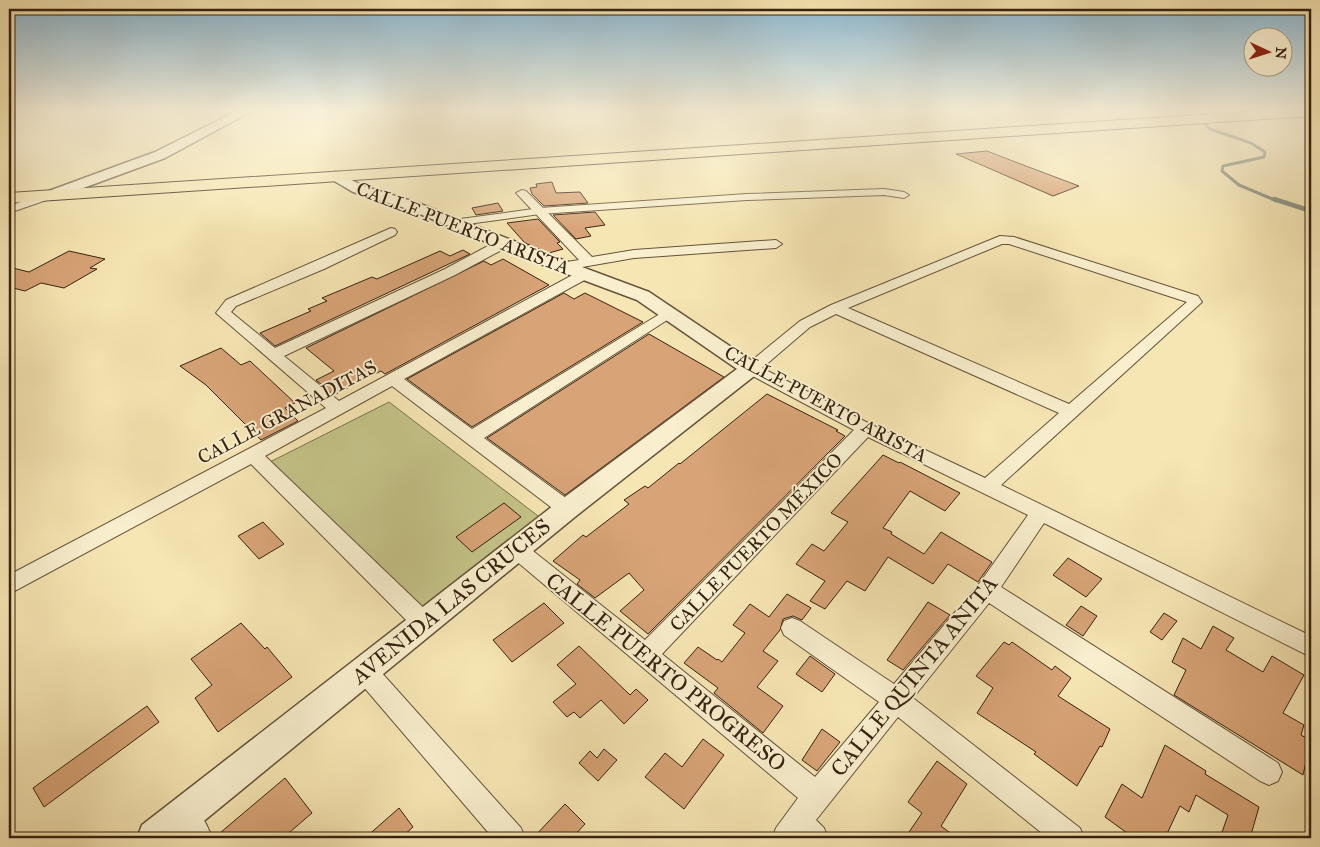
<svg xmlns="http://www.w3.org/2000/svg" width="1320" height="847" font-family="'IM FELL Great Primer',serif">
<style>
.green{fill:#c4c388;stroke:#7d724c}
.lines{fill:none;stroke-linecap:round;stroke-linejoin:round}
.stream-far1{stroke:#748073;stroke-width:3}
.stream{stroke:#748073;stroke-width:4.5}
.building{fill:#d8a477;stroke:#362211}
.pedestrian-casing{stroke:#66533a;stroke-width:2}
.minor-casing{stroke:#66533a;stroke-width:2}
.tertiary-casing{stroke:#66533a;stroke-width:3}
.trunk-casing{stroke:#362211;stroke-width:2}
.pedestrian{fill:#f9efce;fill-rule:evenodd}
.minor{fill:#f9efce;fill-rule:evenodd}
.tertiary{fill:#f9efce;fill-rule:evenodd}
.trunk{fill:#f6e6b3;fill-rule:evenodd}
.labels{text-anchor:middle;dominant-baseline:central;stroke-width:4;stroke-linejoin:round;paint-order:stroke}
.street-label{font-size:19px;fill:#362211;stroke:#f9efce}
.near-street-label{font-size:22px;fill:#362211;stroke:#f9efce}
</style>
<rect width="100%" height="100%" fill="#f6e6b3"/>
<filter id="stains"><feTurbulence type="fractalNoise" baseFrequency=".004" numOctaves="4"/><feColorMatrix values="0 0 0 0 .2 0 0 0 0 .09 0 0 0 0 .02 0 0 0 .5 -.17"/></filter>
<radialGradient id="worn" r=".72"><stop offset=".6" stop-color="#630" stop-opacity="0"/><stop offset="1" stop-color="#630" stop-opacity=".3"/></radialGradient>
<!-- green -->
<path class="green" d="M389,402L546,522L417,615L266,464Z"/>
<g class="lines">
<!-- stream-far1 -->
<path class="stream-far1" d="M1192,111L1210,129L1251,143L1265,152L1264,157L1223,166L1222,171L1239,185L1277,201"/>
<!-- stream -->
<path class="stream" d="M1274,199L1311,211"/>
</g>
<!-- building -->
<path class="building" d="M987,151L1018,163L1079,186L1053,196L956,154Z
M552,182L556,193L580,192L588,203L544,206L532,194L530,188L537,187L536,184Z
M498,203L503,211L476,215L472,208Z
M595,212L605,225L585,228L591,236L576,239L553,215Z
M538,219L560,242L557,243L563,249L549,253L525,243L507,223Z
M463,250L470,254L275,346L260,333L311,311L308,309L327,301L322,298L372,277L377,279L440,251L450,256Z
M69,251L105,259L90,268L97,269L64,288L41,283L25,291L9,287V267L29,272Z
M503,259L549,285L385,374L381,371L334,395L316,380L334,371L306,348L484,261L491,265Z
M564,293L574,299L585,293L643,322L472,427L407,379Z
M649,334L724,377L565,495L487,438Z
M221,348L241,365L250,361L295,403L285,408L298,421L261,440L206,385L180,366Z
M767,394L838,430L836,431L845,436L648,634L620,611L644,590L629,573L595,598L577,584L580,580L553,561L583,535L586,537L629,504L624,500L645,486L648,488L679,463L680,464Z
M883,455L899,463L900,462L960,493L945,511L910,491L883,528L892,532L891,534L924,554L941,532L992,562L978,582L948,564L933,584L888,557L865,591L847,581L825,609L810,601L825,581L796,564L812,544L824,551L848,522L831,513Z
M504,503L521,517L472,552L456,537Z
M263,522L284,544L259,559L238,536Z
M1068,558L1102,579L1086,597L1053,575Z
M787,594L811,608L802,620L793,616L783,619L780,630L763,651L778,661L757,687L783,706L763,733L714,693L718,688L684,663L698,647L717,660L718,659L722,662L745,633L733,625L750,604L769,617Z
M928,602L950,615L903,670L887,660Z
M544,603L564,623L512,662L493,640Z
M1081,606L1097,616L1083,636L1066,625Z
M1164,613L1177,621L1162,640L1150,632Z
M241,623L265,649L267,647L292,677L218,732L195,698L212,685L191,659Z
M1213,626L1234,638L1226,650L1263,672L1272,656L1304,675L1283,713L1304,725L1301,735L1311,741L1303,775L1174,695L1186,670L1172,662L1183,638L1201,649Z
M1004,642L1009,645L1012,642L1052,670L1055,666L1071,678L1058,696L1110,729L1102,747L1100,746L1077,786L1034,754L1036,752L977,713L993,688L976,676Z
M579,646L630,695L636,689L648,700L624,724L601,700L580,718L574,712L567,717L553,702L576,684L557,665Z
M810,656L835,674L822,692L796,674Z
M147,706L159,722L44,807L33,788Z
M822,729L840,742L817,771L802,760Z
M703,739L724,755L684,809L645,777L665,753L682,767Z
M1165,745L1206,771L1205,774L1259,807L1250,838H1220L1228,815L1196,795L1189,812L1180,806L1165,838H1134L1105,817L1122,784L1142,798Z
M604,749L617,760L598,781L579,763L590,751L597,758Z
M937,761L967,784L941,826L957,838H905L922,813L908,802Z
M285,778L312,813L283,838H214Z
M565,804L585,824L572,838H533Z
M399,808L413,827L401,838H365Z"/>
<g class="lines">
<defs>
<path id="pedestrian" d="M884,189L904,192L909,195L904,198L884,195L747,200L540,214L453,226L448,223L453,220L540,208L747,194Z"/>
<path id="minor" d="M522,190L526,191L592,257L634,250L776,240L782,244L776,248L634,258L565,270L558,266L560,263L579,260L518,195L516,193Z
M51,192L55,193L57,195L55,197L9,213V206Z
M391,228L395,229L397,232L395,235L324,269L236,306L231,312L275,348L445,269L499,240H509L510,243L509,246L455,275L284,356L339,401L580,271H590L592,274L590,277L404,379L472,429L663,312H673L675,315L484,438L574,504L577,509L574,514L567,516L560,514L392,386L265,456L432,616L435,623L432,630L424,633L416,630L251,464L9,594V575L326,408L216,313L226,300Z
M1000,236L1014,237L1198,296L1202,302L1001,485L1311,636V657L1044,523L1001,587L1278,763L1282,772L1278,781L1269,785L1260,781L989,603L913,698L1080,828L1084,838H1048L898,717L816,820L824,828L828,838H772L776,828L798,798L509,555L506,549L509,543L516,541L523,543L645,640L854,430L745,372L743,369L745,366L800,321L831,305ZM1002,244H1009L1187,302L1069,404L848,308ZM836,314L1059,413L985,478L872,425L762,368L810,327ZM868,437L1028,515L979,584L894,684L800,621L792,618L784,621L781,628L784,635L879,702L815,777L662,654Z
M364,659L372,662L521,828L525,838H493L356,678L352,670L356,662Z
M183,801C198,807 207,823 212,838H182L169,815L173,805Z"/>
<path id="tertiary" d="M237,111H252L165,158L56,198H46L44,195L46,192L155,152Z
M336,172L363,186L418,203L539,251L649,292L758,365L761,369L758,373L576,516L183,838H137L142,825L558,502L737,369L637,300L527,259L408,209L353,192L331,179L329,176L331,173Z"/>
<path id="trunk" d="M1260,111H1311V116L9,203V193Z"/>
</defs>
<!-- pedestrian casing -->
<use href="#pedestrian" class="pedestrian-casing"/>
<!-- minor casing -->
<use href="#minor" class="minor-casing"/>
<!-- tertiary casing -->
<use href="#tertiary" class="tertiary-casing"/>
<!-- trunk casing -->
<use href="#trunk" class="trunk-casing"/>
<!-- pedestrian -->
<use href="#pedestrian" class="pedestrian"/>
<!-- minor -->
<use href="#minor" class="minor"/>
<!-- tertiary -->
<use href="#tertiary" class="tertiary"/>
<!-- trunk -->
<use href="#trunk" class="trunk"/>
</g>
<!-- sky -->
<linearGradient id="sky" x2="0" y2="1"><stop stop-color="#8ab8d4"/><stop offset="0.48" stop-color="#fbf4dd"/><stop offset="1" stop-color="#fbf4dd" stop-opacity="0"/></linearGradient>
<rect width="1320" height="230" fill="url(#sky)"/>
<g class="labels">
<!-- street labels -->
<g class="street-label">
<text transform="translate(463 228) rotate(21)">CALLE PUERTO ARISTA</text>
<text transform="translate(826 404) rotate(28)">CALLE PUERTO ARISTA</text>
<text transform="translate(287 412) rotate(-28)">CALLE GRANADITAS</text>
<text transform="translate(756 542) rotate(-46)">CALLE PUERTO MÉXICO</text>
</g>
<!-- near-street labels -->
<g class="near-street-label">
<text transform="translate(451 601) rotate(-39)">AVENIDA LAS CRUCES</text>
<text transform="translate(666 672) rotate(39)">CALLE PUERTO PROGRESO</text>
<text transform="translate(914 676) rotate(-51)">CALLE QUINTA ANITA</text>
</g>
</g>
<!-- margin -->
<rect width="1320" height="847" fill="none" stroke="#f6e6b3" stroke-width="30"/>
<rect x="10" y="10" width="1300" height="827" fill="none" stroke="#362211" stroke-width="2.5"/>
<rect x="15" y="15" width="1290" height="817" fill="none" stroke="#362211"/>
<!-- north arrow -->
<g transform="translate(1268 52) rotate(94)"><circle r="24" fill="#f9efce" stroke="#ab9d82"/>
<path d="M0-4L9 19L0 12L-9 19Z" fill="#8f2418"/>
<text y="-8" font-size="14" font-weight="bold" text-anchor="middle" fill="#362211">N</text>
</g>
<rect width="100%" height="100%" filter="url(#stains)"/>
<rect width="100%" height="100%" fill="url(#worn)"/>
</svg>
